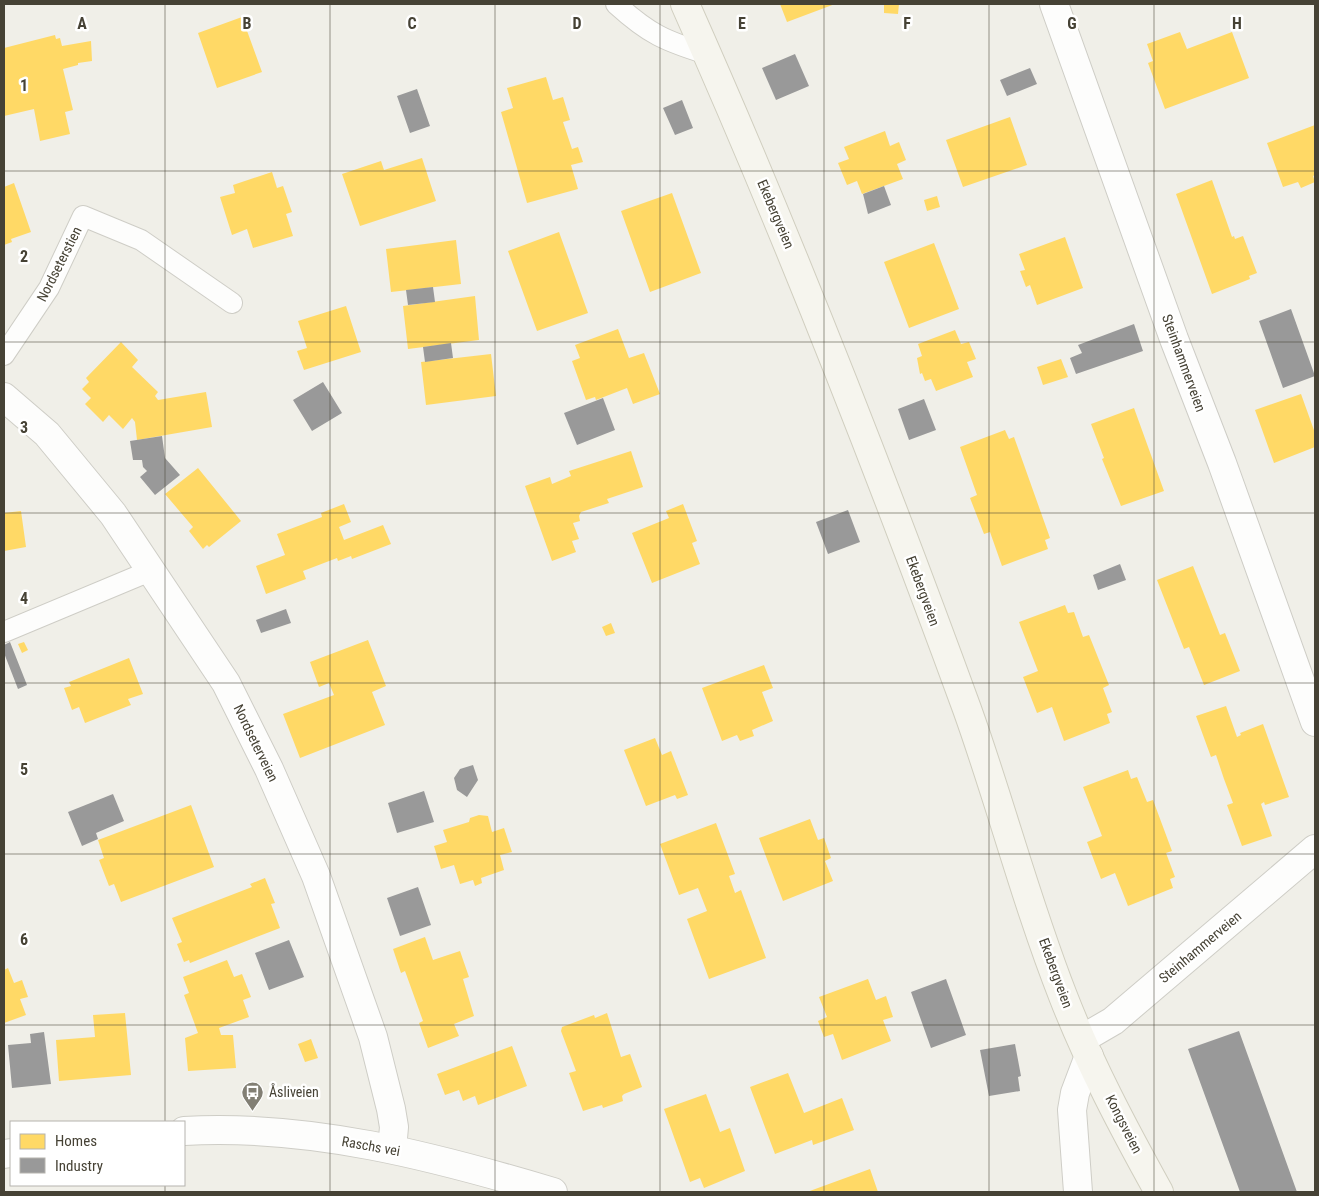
<svg xmlns="http://www.w3.org/2000/svg" width="1319" height="1196" font-family="'Roboto Condensed',sans-serif">
<style>
.homes{fill:#ffd966}
.industry{fill:#999}
.lines{fill:none;stroke-linecap:round;stroke-linejoin:round}
.service-casing{stroke:#cecdc6;stroke-width:22}
.minor-casing{stroke:#cecdc6;stroke-width:30}
.tertiary-casing{stroke:#cecdc6;stroke-width:30}
.secondary-casing{stroke:#d0cebf;stroke-width:30}
.service{stroke:#fdfdfc;stroke-width:20}
.minor{stroke:#fdfdfc;stroke-width:28}
.tertiary{stroke:#fdfdfc;stroke-width:28}
.secondary{stroke:#f6f5ee;stroke-width:28}
.grid{fill:none;stroke:#464235;stroke-width:1;stroke-opacity:0.55}
.labels{text-anchor:middle;dominant-baseline:central;stroke-width:5;stroke-linejoin:round;paint-order:stroke}
.street-label{font-size:14px;fill:#464235;stroke:#fff}
.poi-label{font-size:14px;fill:#464235;stroke:#fff;text-anchor:start}
.grid-label{font-size:16px;text-anchor:middle;font-weight:bold;fill:#464235;stroke:#fff;stroke-width:5;stroke-linejoin:round;paint-order:stroke}
</style>
<rect width="100%" height="100%" fill="#f0efe8"/>
<!-- homes -->
<path class="homes" d="M780,4H835L787,22Z
M884,4H899L898,14L884,13Z
M242,17L262,72L217,88L198,33Z
M1180,32L1187,49L1232,32L1249,78L1165,109L1148,63L1153,61L1147,44Z
M55,35L56,39L60,38L62,46L91,41L92,61L78,63V65L63,69L73,110L65,112L70,134L40,141L34,109L4,116V48Z
M546,77L553,100L563,97L570,120L563,122L572,149L578,147L583,162L571,165L578,189L527,203L501,112L513,108L507,88Z
M1010,117L1027,165L963,187L946,140Z
M1315,125V175L1313,176L1315,182L1301,188L1298,182L1283,187L1267,143Z
M885,131L890,146L899,142L906,160L897,164L903,179L862,194L857,181L847,185L838,163L849,159L844,147Z
M422,158L436,201L360,226L342,174L381,161L384,170Z
M272,172L277,188L283,186L292,212L286,214L293,236L253,248L247,229L232,235L220,197L235,193L233,185Z
M1212,180L1232,237L1234,236L1235,239L1243,236L1257,273L1249,276L1250,279L1212,294L1176,194Z
M14,183L31,232L11,239L12,242L4,245V187Z
M672,193L701,273L650,292L621,211Z
M937,196L940,207L927,211L924,200Z
M559,232L588,313L537,331L508,251Z
M1065,237L1083,288L1037,305L1030,285L1026,287L1020,271L1025,270L1019,254Z
M456,240L461,284L391,292L386,249Z
M934,243L959,309L909,328L884,262Z
M475,296L479,340L408,349L403,306Z
M346,306L361,352L304,370L297,351L307,348L298,321Z
M618,329L629,358L644,353L660,394L633,404L627,388L596,400L595,397L586,400L572,361L580,358L575,345Z
M955,330L961,344L969,342L976,359L967,362L973,377L936,391L931,379L925,381L922,373L920,374L917,358L922,356L918,344Z
M121,342L138,360L132,367L158,392L155,396L158,400L206,392L212,427L137,440L135,422L132,418L123,429L109,415L103,422L85,404L91,398L82,389L89,382L86,378Z
M491,354L496,396L426,405L421,362Z
M1061,359L1068,377L1043,385L1037,367Z
M1301,394L1315,433V447L1274,463L1255,410Z
M1134,408L1164,491L1121,506L1102,459L1104,458L1091,424Z
M1005,430L1009,439L1014,437L1050,538L1045,540L1048,549L1002,566L990,532L984,534L970,498L977,495L960,447Z
M631,451L643,487L607,499L609,503L581,512L579,516L580,521L573,523L579,539L572,541L576,552L552,561L525,486L550,477L552,484L571,476L569,471Z
M198,468L241,521L209,547L207,545L203,549L189,531L193,527L165,494Z
M344,504L351,522L339,527L344,540L383,525L391,544L352,559L351,556L338,561L337,558L303,571L306,579L266,594L256,566L285,555L277,534L322,517L321,513Z
M683,504L697,541L692,543L700,564L652,583L632,533L669,518L666,511Z
M21,511L26,547L4,551V513Z
M1193,566L1220,635L1225,633L1240,671L1204,685L1189,647L1184,649L1157,580Z
M1065,605L1068,613L1074,612L1083,637L1089,635L1109,685L1103,688L1112,712L1107,714L1110,723L1064,741L1052,707L1037,713L1023,677L1038,671L1019,622Z
M611,623L615,633L606,636L602,627Z
M368,640L386,686L372,692L385,725L300,758L283,714L334,695L329,683L319,687L310,662Z
M24,642L28,650L22,653L18,644Z
M129,658L143,694L128,699L131,705L85,723L79,707L72,710L64,688L71,686L69,682Z
M764,665L773,688L762,692L773,721L752,730L754,736L740,741L737,735L722,741L702,688Z
M1226,706L1237,737L1241,735L1240,733L1263,724L1289,797L1265,805L1264,802L1261,804L1272,836L1242,846L1227,805L1233,803L1224,779L1216,755L1211,757L1196,716Z
M655,738L662,755L671,751L688,795L677,799L675,795L646,806L624,750Z
M1128,770L1131,779L1137,777L1147,802L1153,800L1172,851L1166,853L1175,877L1170,879L1173,888L1128,906L1115,873L1101,879L1087,842L1102,836L1083,787Z
M191,805L214,867L121,902L114,884L109,886L99,860L104,858L98,840Z
M479,815L488,816L492,832L504,828L512,852L500,855L504,870L481,878L482,883L475,886L473,880L460,884L454,865L441,869L434,846L447,842L443,830L469,822L470,818Z
M810,819L818,840L824,838L831,858L825,861L833,881L783,901L759,838Z
M716,823L735,874L729,876L735,893L741,890L766,958L709,979L687,919L707,911L698,888L679,895L660,844Z
M265,878L275,903L271,904L280,928L190,963L189,960L184,962L177,944L182,942L172,918L252,887L250,884Z
M425,937L433,960L460,951L469,977L463,979L474,1016L454,1024L459,1036L428,1048L419,1023L423,1021L405,971L401,973L393,949Z
M227,960L234,977L242,974L251,997L243,1000L249,1017L219,1028L221,1035H233L236,1068L188,1071L185,1038L198,1033L184,995L189,993L183,977Z
M8,968L14,983L22,980L28,997L20,999L26,1015L4,1023V970Z
M868,979L876,1000L886,996L893,1017L883,1020L891,1041L842,1060L833,1034L824,1037L818,1021L827,1017L819,997Z
M125,1013L131,1075L59,1081L56,1040L95,1037L93,1015Z
M607,1013L621,1057L630,1054L642,1087L624,1094L622,1096L623,1101L603,1108L602,1105L583,1111L569,1073L576,1071L561,1031L562,1027L594,1015L595,1018Z
M311,1039L318,1058L305,1062L298,1044Z
M512,1046L527,1086L478,1105L475,1096L463,1101L459,1090L445,1095L437,1074Z
M788,1073L804,1113L842,1098L854,1130L813,1145L812,1140L775,1154L750,1087Z
M706,1094L720,1132L730,1128L745,1171L704,1188L700,1178L690,1182L664,1109Z
M870,1169L878,1192H807Z"/>
<!-- industry -->
<path class="industry" d="M795,54L809,86L776,100L762,68Z
M1030,68L1037,84L1007,96L1000,80Z
M417,89L430,126L410,133L397,96Z
M682,100L693,128L675,135L663,108Z
M884,186L891,205L868,214L863,194Z
M433,287L435,302L408,305L406,290Z
M1291,309L1315,376L1283,388L1259,321Z
M1134,324L1143,351L1076,374L1070,358L1082,353L1078,345Z
M451,343L453,358L425,362L423,347Z
M323,382L342,413L312,431L293,400Z
M603,398L615,430L577,445L564,413Z
M924,399L936,430L909,440L898,409Z
M162,436L165,458L180,475L155,495L140,477L147,471L143,467L142,460H133L130,441Z
M848,510L860,542L828,554L816,522Z
M1120,564L1126,580L1098,590L1093,575Z
M286,609L291,623L261,633L256,620Z
M10,642L27,685L18,689L4,653V645Z
M473,765L478,780L467,797L457,790L454,778L460,769Z
M424,791L434,822L397,833L388,803Z
M113,794L124,821L96,833L98,839L82,846L68,812Z
M418,887L431,925L400,936L387,898Z
M289,940L304,977L269,990L255,953Z
M946,979L966,1035L931,1048L911,992Z
M1239,1031L1297,1192H1240L1188,1049Z
M44,1032L51,1084L12,1088L8,1045L31,1043L30,1034Z
M1015,1044L1021,1076L1018,1077L1020,1091L989,1096L980,1050Z"/>
<g class="lines">
<defs>
<path id="service" d="M616,4C649,34 665,41 707,54
M4,355L49,288L83,216L141,240L232,303
M4,632L150,571"/>
<path id="minor" d="M1054,4L1174,339L1222,463L1315,722
M4,397L47,434L113,514L226,683L269,769L316,876L373,1037L391,1109L394,1127L392,1149
M1082,1039L1113,1021L1315,849"/>
<path id="tertiary" d="M184,1131C310,1124 433,1156 553,1192
M4,1154L11,1153
M1078,1192L1072,1110L1075,1093L1089,1056"/>
<path id="secondary" d="M685,4C788,235 880,471 967,709C1001,804 1026,902 1063,996C1089,1063 1124,1129 1159,1192"/>
</defs>
<!-- service casing -->
<use href="#service" class="service-casing"/>
<!-- minor casing -->
<use href="#minor" class="minor-casing"/>
<!-- tertiary casing -->
<use href="#tertiary" class="tertiary-casing"/>
<!-- secondary casing -->
<use href="#secondary" class="secondary-casing"/>
<!-- service -->
<use href="#service" class="service"/>
<!-- minor -->
<use href="#minor" class="minor"/>
<!-- tertiary -->
<use href="#tertiary" class="tertiary"/>
<!-- secondary -->
<use href="#secondary" class="secondary"/>
</g>
<!-- grid -->
<path class="grid" d="M165,4V1122M330,4V1192M495,4V1192M660,4V1192M824,4V1192M989,4V1192M1154,4V1192M4,171H1315M4,342H1315M4,513H1315M4,683H1315M4,854H1315M4,1025H1315M165,1185V1192"/>
<!-- icons -->
<defs>
<symbol id="bus-pin" viewBox="-11 -11 22 30"><path d="M0 17L-7.5 6A9.5 9.5 0 1 1 7.5 6Z" fill="#827f74" stroke="#fff"/><path d="M-5-6H5V4H4V6H2V4H-2V6H-4V4H-5ZM-3.5-4V0h7V-4ZM-3.5 1.2v1.5H-2V1.2ZM2 1.2v1.5H3.5V1.2Z" fill="#fff"/></symbol>
</defs>
<g fill-rule="evenodd">
<use href="#bus-pin" x="240" y="1080" width="25" height="34"/>
</g>
<g class="labels">
<!-- street labels -->
<g class="street-label">
<text transform="translate(776 214) rotate(67)">Ekebergveien</text>
<text transform="translate(59 264) rotate(-63)">Nordseterstien</text>
<text transform="translate(1184 363) rotate(70)">Steinhammerveien</text>
<text transform="translate(923 591) rotate(70)">Ekebergveien</text>
<text transform="translate(256 743) rotate(64)">Nordseterveien</text>
<text transform="translate(1200 947) rotate(-40)">Steinhammerveien</text>
<text transform="translate(1056 973) rotate(70)">Ekebergveien</text>
<text transform="translate(1124 1124) rotate(63)">Kongsveien</text>
<text transform="translate(371 1146) rotate(10)">Raschs vei</text>
</g>
<!-- poi labels -->
<g class="poi-label">
<text x="269" y="1092">Åsliveien</text>
</g>
</g>
<g class="grid-label">
<text x="82" y="29">A</text>
<text x="247" y="29">B</text>
<text x="412" y="29">C</text>
<text x="577" y="29">D</text>
<text x="742" y="29">E</text>
<text x="907" y="29">F</text>
<text x="1072" y="29">G</text>
<text x="1237" y="29">H</text>
<text x="24" y="91">1</text>
<text x="24" y="262">2</text>
<text x="24" y="433">3</text>
<text x="24" y="604">4</text>
<text x="24" y="775">5</text>
<text x="24" y="945">6</text>
</g>
<!-- border -->
<rect width="1319" height="1196" fill="none" stroke="#464235" stroke-width="10"/>
<!-- legend -->
<rect x="10" y="1121" width="175" height="65" fill="#ffffff" stroke="#b5b3ae"/>
<rect x="20" y="1134" width="25" height="15" fill="#ffd966" stroke="#b5b3ae"/>
<text x="55" y="1146" font-size="15" fill="#464235">Homes</text>
<rect x="20" y="1158" width="25" height="15" fill="#999999" stroke="#b5b3ae"/>
<text x="55" y="1171" font-size="15" fill="#464235">Industry</text>
</svg>
